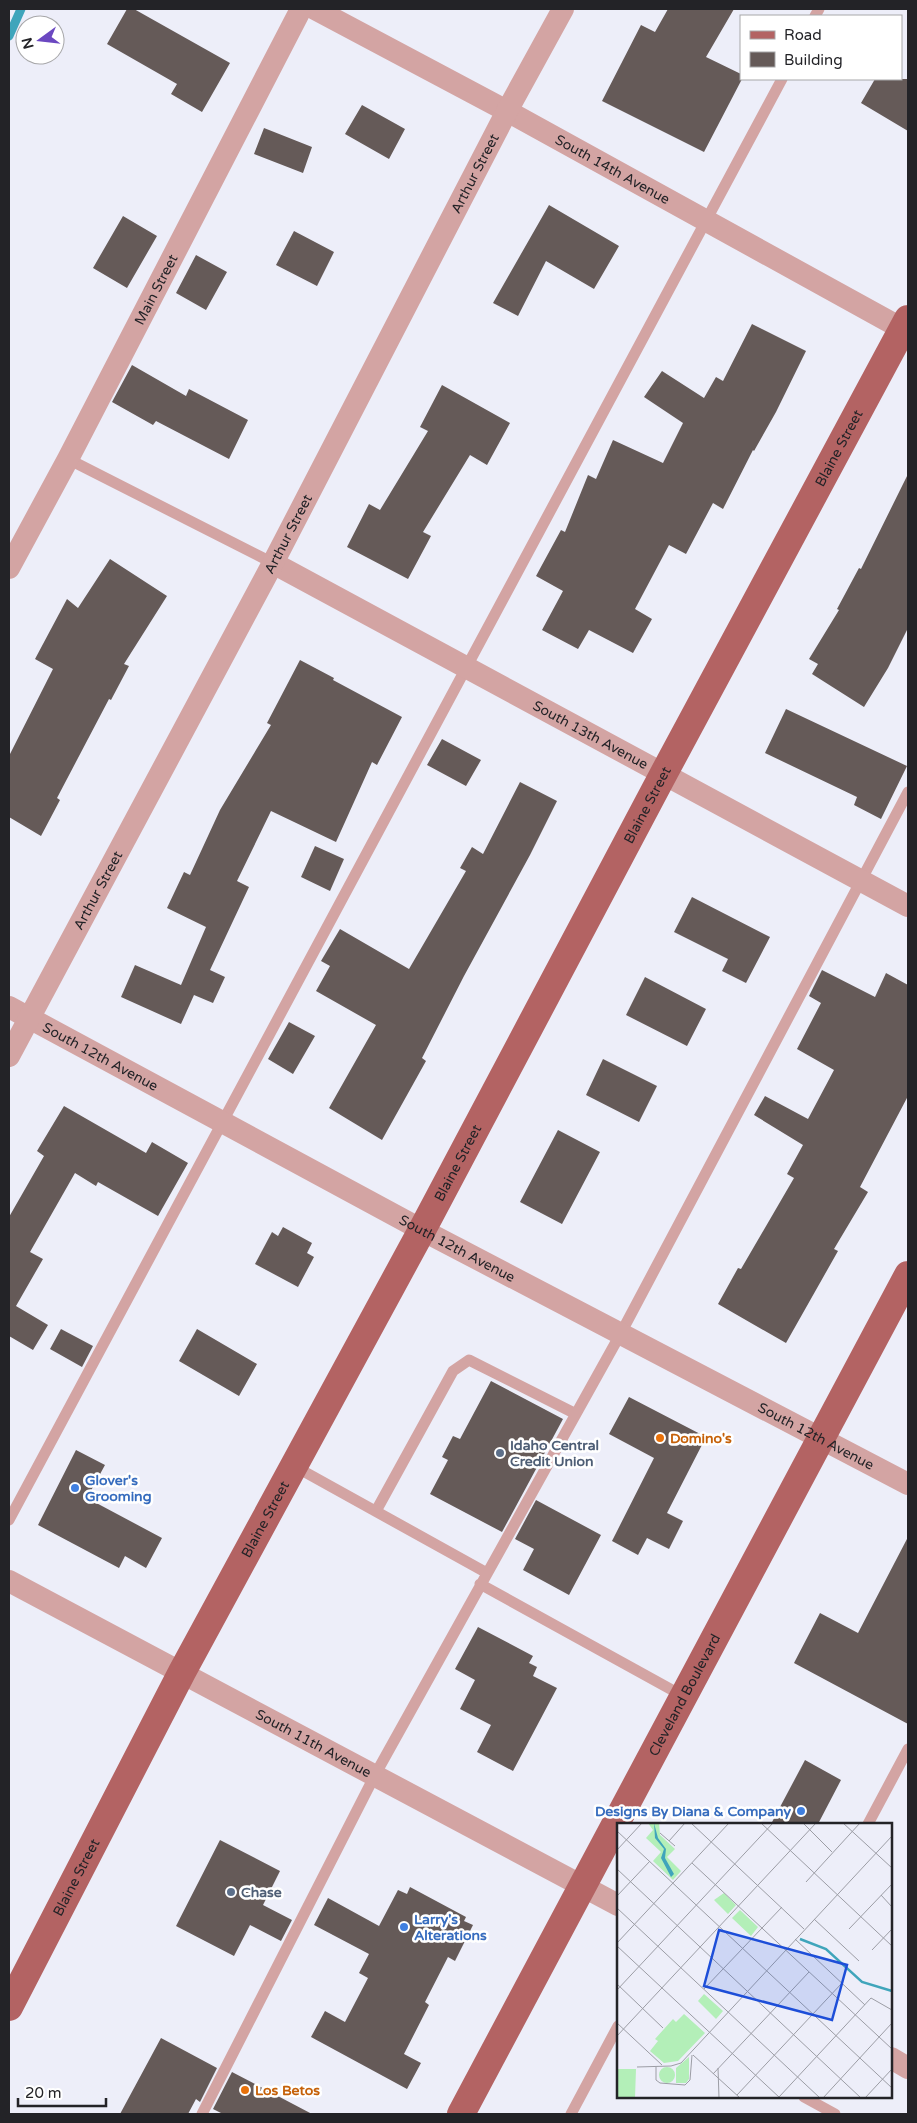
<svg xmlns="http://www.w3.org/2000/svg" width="917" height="2123" font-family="'Varela Round',sans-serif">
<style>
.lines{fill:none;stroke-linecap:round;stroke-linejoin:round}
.stream{stroke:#3fa5bb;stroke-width:9}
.building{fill:#655a58}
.service{stroke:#d3a4a3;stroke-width:11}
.minor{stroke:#d3a4a3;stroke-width:22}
.primary{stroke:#b36363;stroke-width:28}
.food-dot{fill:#e8710a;stroke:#fff;stroke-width:2}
.service-dot{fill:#5c6f8a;stroke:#fff;stroke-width:2}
.shop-dot{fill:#3f7fe0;stroke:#fff;stroke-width:2}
.labels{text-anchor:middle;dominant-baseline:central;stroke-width:5;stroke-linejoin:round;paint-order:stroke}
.street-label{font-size:14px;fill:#232327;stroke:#fff}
.food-label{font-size:14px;font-weight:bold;fill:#c56008;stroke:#fff;text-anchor:start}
.service-label{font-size:14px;font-weight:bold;fill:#4e5e75;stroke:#fff;text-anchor:start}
.shop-label{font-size:14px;font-weight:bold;fill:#366cbe;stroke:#fff;text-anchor:start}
.inset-river{fill:none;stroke:#3fa5bb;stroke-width:2.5}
.inset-road{fill:none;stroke:#9c9da5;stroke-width:1}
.view{fill:#1d4ed8;fill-opacity:0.15;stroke:#1d4ed8;stroke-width:2.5}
.inset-edge{fill:none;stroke:#232327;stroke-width:2.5}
</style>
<rect width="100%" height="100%" fill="#edeef9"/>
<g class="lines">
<!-- stream -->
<path class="stream" d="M9,36L21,9"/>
</g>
<!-- building -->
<path class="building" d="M127,9H134L230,63L202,112L171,94L177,84L107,44Z
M668,9H734L706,57L741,74L742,79L704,152L602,101L641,25L655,32Z
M875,79H908V131L861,103Z
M362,105L405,129L389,159L345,134Z
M264,128L312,147L303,173L254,154Z
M549,205L619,246L594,289L546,261L518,316L493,303Z
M123,216L157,236L127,288L93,268Z
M294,231L334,252L317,286L276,265Z
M196,255L227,272L206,310L176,293Z
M752,324L806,351L776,412L754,451L753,450L723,509L713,503L686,554L669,545L635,609L652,619L633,653L589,630L578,649L542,630L563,591L536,576L561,530L565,532L588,475L596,479L613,440L663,463L683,423L644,397L662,371L704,398L716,377L723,381Z
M132,365L186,396L189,389L248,420L229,459L156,421L153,425L112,402Z
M442,385L510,423L487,465L470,455L423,532L431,536L408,579L347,547L369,504L380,510L428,431L420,427Z
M908,474V628L888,668L864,707L812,674L818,664L809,659L839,610L837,609L859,568L861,569Z
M110,559L167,596L124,664L129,666L111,700L109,699L57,798L60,800L41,836L9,817V756L53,669L35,659L67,599L78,608Z
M300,660L334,678L333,680L402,717L377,765L372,762L336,842L271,811L237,881L249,887L210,970L225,977L213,1003L194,995L181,1024L121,997L135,965L181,985L206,927L167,908L184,872L190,875L220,810L271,725L267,723Z
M786,709L907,766L881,819L854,805L857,797L765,753Z
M442,739L481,760L466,786L427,765Z
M520,782L557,801L530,855L464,976L422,1058L426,1061L382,1140L329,1108L376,1025L316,991L330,966L321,961L340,929L409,969L466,871L460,868L472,847L483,854Z
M315,846L344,859L330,891L301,877Z
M692,897L770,937L746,983L722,971L728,959L674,932Z
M822,970L875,997L886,973L908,985V1096L860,1187L868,1192L834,1249L838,1251L786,1343L718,1304L738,1268L741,1269L794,1178L787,1174L803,1145L754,1115L765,1096L808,1119L834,1070L797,1049L821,1003L809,996Z
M645,977L706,1009L687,1046L626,1015Z
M289,1022L315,1036L293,1074L268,1059Z
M603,1059L657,1086L639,1122L586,1095Z
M64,1106L146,1153L152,1142L188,1163L158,1216L98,1182L96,1186L75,1173L30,1252L43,1259L16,1306L48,1325L33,1350L9,1336V1217L44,1156L37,1151Z
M558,1130L600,1152L562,1224L520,1202Z
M283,1227L312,1243L307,1253L314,1257L298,1287L255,1264L272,1232L278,1236Z
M61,1329L93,1346L82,1367L50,1349Z
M197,1329L257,1364L239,1396L179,1361Z
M491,1381L563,1419L502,1532L430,1494L448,1460L442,1457L453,1436L460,1439Z
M629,1397L706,1437L667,1513L683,1521L669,1549L647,1538L638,1555L612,1541L654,1458L609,1434Z
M76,1450L105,1465L87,1498L162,1538L146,1568L125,1556L119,1568L38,1525Z
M536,1500L601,1535L569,1595L523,1570L534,1549L515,1539Z
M908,1537V1724L794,1663L820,1613L858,1633Z
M478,1627L533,1656L529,1663L537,1667L533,1676L557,1688L513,1771L477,1752L491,1725L460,1709L475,1680L455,1669Z
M805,1760L841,1780L818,1824H771Z
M220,1840L280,1871L263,1905L292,1920L281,1941L250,1925L234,1956L176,1926Z
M410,1887L466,1917L464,1921L473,1925L455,1961L448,1957L425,2002L429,2005L404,2054L421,2063L407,2089L311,2037L325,2011L345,2022L368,1978L359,1973L369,1954L314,1925L328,1898L379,1926L398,1890L407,1894Z
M161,2038L217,2068L200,2102L196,2099L188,2114H120Z
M232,2072L312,2114H223L213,2109Z"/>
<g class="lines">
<!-- service -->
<path class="service" d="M815,16L819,9
M68,459L273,563
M294,1466L487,1573
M376,1511L453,1371L469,1360L576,1414
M9,1520C265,1039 527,561 782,79
M480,1584L683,1696
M868,1824L908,1749
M804,2097L835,2114
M202,2114L375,1775L621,1333L908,792
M571,2114L618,2026"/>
<!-- minor -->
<g class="minor">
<path id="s1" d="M315,9L507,111L908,332"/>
<path id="s2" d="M273,563L908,906"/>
<path id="s3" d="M9,568L68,459L301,9"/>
<path id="s4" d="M9,1007L422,1230L908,1484"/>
<path id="s5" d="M9,1056L273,563L507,111L563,9"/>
<path id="s6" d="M9,1581L618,1905"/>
<path d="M891,2058L908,2068"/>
</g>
<!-- primary -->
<g class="primary">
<path id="s7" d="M9,2007L182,1672L422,1230L664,773L908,319"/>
<path id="s8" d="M461,2114L908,1275"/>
</g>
</g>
<!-- markers -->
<g class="food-dot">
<circle cx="660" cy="1438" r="5"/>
<circle cx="245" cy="2090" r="5"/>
</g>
<g class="service-dot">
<circle cx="500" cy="1453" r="5"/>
<circle cx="231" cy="1892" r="5"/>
</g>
<g class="shop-dot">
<circle cx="75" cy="1488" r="5"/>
<circle cx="801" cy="1811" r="5"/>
<circle cx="404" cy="1927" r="5"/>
</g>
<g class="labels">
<!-- street labels -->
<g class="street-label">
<text stroke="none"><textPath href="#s1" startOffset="338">South 14th Avenue</textPath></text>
<text stroke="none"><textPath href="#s5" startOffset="998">Arthur Street</textPath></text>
<text stroke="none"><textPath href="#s3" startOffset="315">Main Street</textPath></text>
<text stroke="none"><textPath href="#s7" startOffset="1766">Blaine Street</textPath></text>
<text stroke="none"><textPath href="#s5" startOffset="592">Arthur Street</textPath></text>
<text stroke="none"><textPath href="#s2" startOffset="361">South 13th Avenue</textPath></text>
<text stroke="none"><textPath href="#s7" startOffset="1361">Blaine Street</textPath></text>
<text stroke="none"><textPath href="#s5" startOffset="188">Arthur Street</textPath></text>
<text stroke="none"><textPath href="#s4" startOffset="104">South 12th Avenue</textPath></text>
<text stroke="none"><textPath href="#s7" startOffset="956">Blaine Street</textPath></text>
<text stroke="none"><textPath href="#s4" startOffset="509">South 12th Avenue</textPath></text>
<text stroke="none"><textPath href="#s4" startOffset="914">South 12th Avenue</textPath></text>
<text stroke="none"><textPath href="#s7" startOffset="551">Blaine Street</textPath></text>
<text stroke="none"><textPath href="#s8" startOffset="475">Cleveland Boulevard</textPath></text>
<text stroke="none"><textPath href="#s6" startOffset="345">South 11th Avenue</textPath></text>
<text stroke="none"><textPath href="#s7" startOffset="146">Blaine Street</textPath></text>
</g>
<!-- food labels -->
<g class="food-label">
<text x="670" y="1438">Domino's</text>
<text x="255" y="2090">Los Betos</text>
</g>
<!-- service labels -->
<g class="service-label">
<text x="510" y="1445">Idaho Central<tspan x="510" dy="16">Credit Union</tspan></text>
<text x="241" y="1892">Chase</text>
</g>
<!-- shop labels -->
<g class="shop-label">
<text x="85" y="1480">Glover's<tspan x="85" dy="16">Grooming</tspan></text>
<text x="791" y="1811" text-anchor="end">Designs By Diana &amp; Company</text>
<text x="414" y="1919">Larry's<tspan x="414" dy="16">Alterations</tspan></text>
</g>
</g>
<!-- overview -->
<g transform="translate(617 1823)">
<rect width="275" height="275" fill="#edeef9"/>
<path d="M31,0H42L43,12L58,26L50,34L64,48L56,57L36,38L44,29L29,15L36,7ZM107,70L119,82L111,91L97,77ZM123,87L141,104L134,113L115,95ZM87,171L106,188L99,196L81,178ZM67,191L88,210L61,238L47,240L33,228L41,218L38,216L56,196L59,199ZM72,234V256L69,260H59V245ZM42 252a8 8 0 1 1 16 0a8 8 0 1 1-16 0ZM0,246H19L18,275H0Z" fill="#b3efb8"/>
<path d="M37,0L41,15L49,26L48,35L57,51L54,54L44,35L47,26L38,15Z" fill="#3fa5bb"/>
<path class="inset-river" d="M183,116L209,126L245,159L275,168"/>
<path class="inset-road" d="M74,0L187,106M144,0L275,123M186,0L215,29M226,0L275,45M0,8L275,265M43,10L58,23M52,18L68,0M0,27L25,0M75,40L275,226M0,46L244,275M189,59L243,0M264,72L275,84M0,73L33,38M0,85L203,275M197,96L242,138M232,106L275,61M178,116L248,182M0,120L112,0M0,123L163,275M255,127L275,106M0,161L46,205M87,166L165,84M0,167L156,0M0,200L45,242M0,213L199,0M76,232L123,275M20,244L54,243L64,240L275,13M39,244V257L43,260L68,262L73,257L75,232M101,245L102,275M96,251L192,149M120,272L225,160M162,274L254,175L275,187M206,275L275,200M248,275L275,246"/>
<path class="view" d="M102,107L230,142L215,197L87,163Z"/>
<rect width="275" height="275" class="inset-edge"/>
</g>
<!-- border -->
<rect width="917" height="2123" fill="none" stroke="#232327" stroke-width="20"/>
<!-- legend -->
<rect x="740" y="15" width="162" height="65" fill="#ffffff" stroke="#a7a7a9"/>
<rect x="750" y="31" width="25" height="8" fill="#b36363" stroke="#a7a7a9"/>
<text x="784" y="40" font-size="15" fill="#232327">Road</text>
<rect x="750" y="52" width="25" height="15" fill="#655a58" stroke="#a7a7a9"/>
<text x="784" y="65" font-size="15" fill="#232327">Building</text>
<!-- north arrow -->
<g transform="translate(40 40) rotate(255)"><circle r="24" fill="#ffffff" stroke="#a7a7a9"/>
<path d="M0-4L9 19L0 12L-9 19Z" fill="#6b48c1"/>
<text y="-8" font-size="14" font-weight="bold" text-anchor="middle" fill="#232327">N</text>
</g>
<!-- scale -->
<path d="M18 2098v8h88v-8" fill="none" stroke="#232327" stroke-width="2.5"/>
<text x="25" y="2098" font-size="15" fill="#232327" stroke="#ffffff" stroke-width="4" paint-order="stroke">20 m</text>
</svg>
